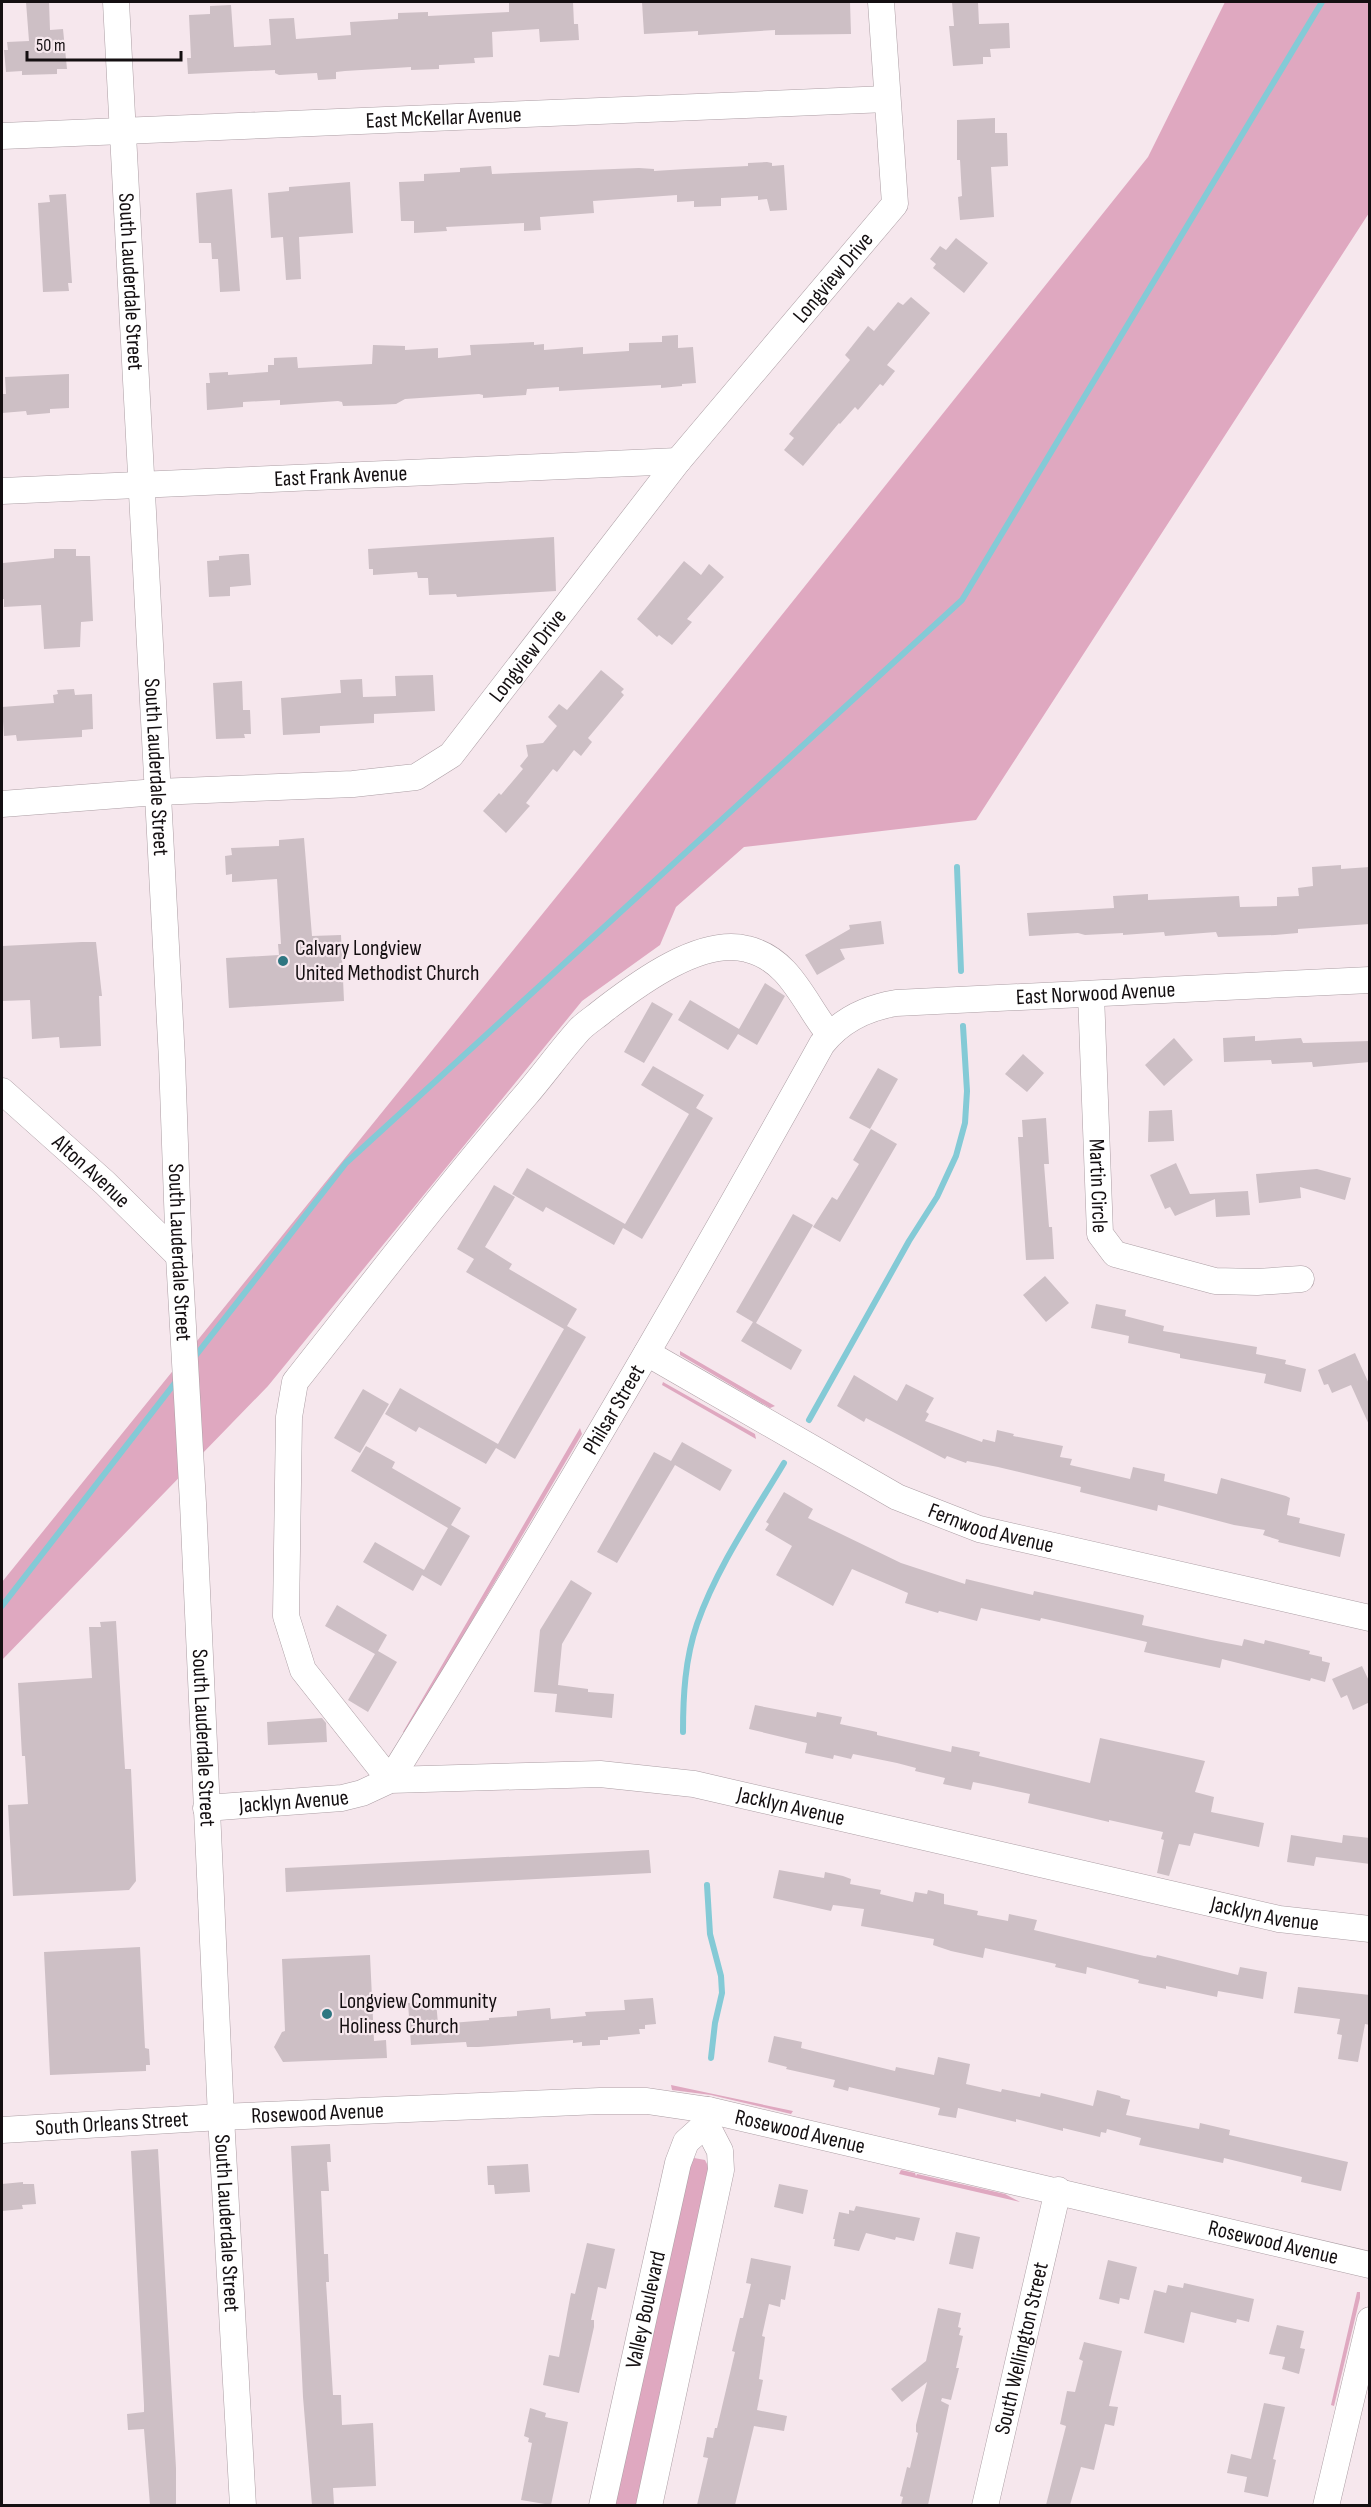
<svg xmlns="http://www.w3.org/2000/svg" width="1371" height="2507" font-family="'Sofia Sans Condensed',sans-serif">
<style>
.green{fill:#dfa8c0}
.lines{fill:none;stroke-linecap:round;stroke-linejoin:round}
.stream{stroke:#84cad6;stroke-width:6}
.building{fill:#cdbfc5}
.minor-casing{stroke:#ac9ea4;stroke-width:27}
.minor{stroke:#fff;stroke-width:26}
.poi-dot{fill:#2e7681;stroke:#f6e7ed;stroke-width:2}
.labels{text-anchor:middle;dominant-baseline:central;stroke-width:4.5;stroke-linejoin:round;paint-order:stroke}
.street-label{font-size:22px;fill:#140f11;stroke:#f6e7ed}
.poi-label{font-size:22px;fill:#140f11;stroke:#f6e7ed;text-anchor:start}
</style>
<rect width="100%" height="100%" fill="#f6e7ed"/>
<!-- green -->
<path class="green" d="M1225,2H1369V213L976,820L744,847L676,907L660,945L582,1001L268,1386L2,1660V1582L582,865L1148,157Z
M680,1351L775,1406L770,1408L680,1355Z
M663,1382L755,1434L756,1439L662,1385Z
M580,1428L582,1434L406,1733L403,1732Z
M671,2085L793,2111L791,2114L711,2095L672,2090Z
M694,2158L705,2160L711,2172L639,2505L613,2506L692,2159Z
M901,2170L915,2173L916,2176L917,2174L1005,2194L1020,2202L899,2174Z
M1357,2292H1360V2298L1334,2406L1331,2405Z"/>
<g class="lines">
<!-- stream -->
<path class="stream" d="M957,867L961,971
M193,1359L346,1163L962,600L1322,2
M809,1420L909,1241L937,1197L956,1156L965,1123L967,1091L963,1026
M2,1606L178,1379
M683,1732C683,1696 685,1659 697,1624C717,1567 753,1515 784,1463
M707,1885L710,1934L721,1976L722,1993L715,2023L711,2058"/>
</g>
<!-- building -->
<path class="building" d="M26,2H49L50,30L63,29L67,69H57V74L22,75V71L6,72L4,50H8L7,42L29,41Z
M509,2H573L574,24H578L579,40L540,42L539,29L492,32L493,57L474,58L475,63L439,65V69L411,70V67L345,71L336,72V79L318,80L317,73L279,75L275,73V70L188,74L187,58H191L189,15L210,14V6L231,5L234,47L271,45L269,19L294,18L296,39L351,35L350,22L398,19V13L428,12V16L509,12Z
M642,2H850L851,34L775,35V30L698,35V31L644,34Z
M952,2H978L979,24L1009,23L1010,48L990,49L991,57H983V64L953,66L949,26H954Z
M995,118V133H1007L1008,166L991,167L994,217L960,220L958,197L962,196L960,160H957V120Z
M767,162L772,163V166L784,165L787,210L770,211L767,199L758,200V196L721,198V206L694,207V201L677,202V195L593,201L594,213L540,217L541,230L524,231V223L446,227L447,231L414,233V221H401L399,182L424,181V174L460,172V168L491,166L492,174L639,168L654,169V171L686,169L748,166V163Z
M350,182L353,233L299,237L301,279L286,280L283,237L271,238L268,193L289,191V187Z
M232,189L240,291L220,292L218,259H212L211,243H199L196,193Z
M66,194L72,283H68L69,291L43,292L38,203L50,202L49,195Z
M956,238L988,263L964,293L933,268L936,264L930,259L940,246L946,250Z
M911,297L930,313L887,365L895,371L883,386L880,384L858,410L855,407L840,424L839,423L803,466L784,450L794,438L789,434L850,360L845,355L868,326L874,331L898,302L903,305Z
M678,335V348L693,347L696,383L682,384V386L661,388V385L559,391V387L527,389L526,395L483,398V395L479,394L405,399L396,404L375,405L343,406L342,402L338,401L280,405V400L243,402V407L207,410L206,383H210L209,373L228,372V375L268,372V365H274V358L297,357L298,368L372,364L373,345L405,346V350L438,348V358L471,355L470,345L534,342V345L544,344V350L583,347V354L629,351V343L662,342V336Z
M69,374V408L50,409V413L27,415L26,411L2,413V394H6L5,377Z
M554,537L556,591L457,597L456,594L429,595L428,578H418L417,572L373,575V569H369L368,549Z
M54,549H76V556H90L93,621L81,622L80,647L44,649L41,605L4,607V599H2L3,563L54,558Z
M242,554H249L251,585L230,587V596L209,597L207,561L219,560V556Z
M684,561L701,575L709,564L724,577L687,619L692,622L672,645L659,635L657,637L637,619Z
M601,670L624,689L621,692L624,695L588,738L592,742L581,756L574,750L557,772L553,769L526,803L530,806L528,808L506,833L483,811L499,793L501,795L523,769L520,766L528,756L526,745L543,743L557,726L548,717L559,704L567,710Z
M433,675L435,711L374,714V723L320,726V733L283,735L281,698L341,693L340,680L362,679L363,697L396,696L395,676Z
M242,681L243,710H250L251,734H244L245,738L216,739L213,683Z
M74,689L75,695L92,694L93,729L82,730V737L17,741L16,735L4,736L2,707L54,703L53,695L58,694L57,690Z
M304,838L312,936L341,935L344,1001L229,1008L226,958L279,955L278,944H281L277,879L232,882V874L226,875L225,856L232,855L231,848L279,846V840Z
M1341,865V869L1370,867V924L1298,929V933L1275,935L1218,937L1216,932L1165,936L1164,932L1123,935V933L1085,935L1078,933L1029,936L1027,913L1114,908L1113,896L1148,894V900L1239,896L1240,907L1277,906V897L1299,896L1298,888L1313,886L1312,867Z
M881,921L884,944L840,949L845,959L817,975L805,955L850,929L849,925Z
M82,942H96L102,996H99L101,1046L60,1048L59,1037L32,1039L30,1000L2,1001V946Z
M765,983L785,996L757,1045L738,1034L728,1050L678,1020L690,1000L739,1029Z
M652,1002L673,1014L644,1063L624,1052Z
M1255,1036V1041L1301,1038L1303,1043L1370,1041V1062L1313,1067L1312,1062L1272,1064L1271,1060L1224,1062L1223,1038Z
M1174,1038L1193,1060L1164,1086L1145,1065Z
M1023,1054L1044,1073L1027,1092L1005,1074Z
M653,1066L704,1095L696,1108L713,1118L642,1239L623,1228L614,1245L546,1207L543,1212L512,1194L527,1168L625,1224L689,1114L641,1085Z
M878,1068L898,1079L870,1129L849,1118Z
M1172,1110L1174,1141L1148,1142L1149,1111Z
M1046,1118L1049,1164H1044L1049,1227H1052L1054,1259L1026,1260L1018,1137H1023L1022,1120Z
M871,1129L897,1144L840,1242L813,1227L832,1197L837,1200L859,1164L853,1160Z
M1176,1163L1190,1194L1248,1191L1250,1215L1216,1217L1215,1199L1175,1216L1170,1207L1165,1209L1150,1175Z
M1317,1169L1351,1178L1345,1200L1300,1187L1301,1198L1259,1203L1256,1174Z
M494,1185L515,1197L485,1247L512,1264L509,1269L577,1309L567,1326L586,1337L515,1459L496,1448L486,1464L419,1427L416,1432L385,1414L400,1388L498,1444L564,1329L466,1272L474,1259L457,1249Z
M793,1214L813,1225L756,1323L802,1350L791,1370L741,1341L753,1322L736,1312Z
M1045,1276L1069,1303L1046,1322L1023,1295Z
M1096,1304L1126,1310L1125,1316L1164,1326L1163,1331L1257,1347L1256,1354L1286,1360L1285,1364L1306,1369L1301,1392L1264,1383L1266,1374L1180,1358V1354L1128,1343L1129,1336L1091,1328Z
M1355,1353L1370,1386V1427L1351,1385L1332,1393L1328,1384L1324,1385L1318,1370Z
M854,1375L897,1401L906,1384L934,1398L926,1412L929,1414L925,1421L982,1442L983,1439L995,1442L997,1430L1014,1434L1013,1436L1063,1446L1060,1457L1072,1459L1070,1465L1130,1479L1133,1467L1165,1474L1164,1481L1217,1494L1221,1478L1286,1496L1290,1498L1287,1515L1300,1518L1299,1523L1345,1534L1340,1557L1278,1542L1279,1540L1263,1535L1265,1530L1234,1525L1158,1505L1157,1511L1080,1492L1081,1487L998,1467L967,1461L966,1463L947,1456L945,1459L866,1418L864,1422L837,1406Z
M363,1389L389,1404L360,1453L334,1438Z
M682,1442L732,1470L720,1491L675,1465L617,1563L597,1552L654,1452L671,1461Z
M366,1446L395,1462L392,1468L461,1508L451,1525L470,1536L441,1586L422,1575L413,1591L363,1562L375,1542L424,1570L448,1528L351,1471Z
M784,1492L813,1509L808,1518L901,1563L965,1584L966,1579L1033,1595L1034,1591L1143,1615L1144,1616L1142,1625L1211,1640L1242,1646L1244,1639L1264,1644L1265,1640L1310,1651L1309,1654L1322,1657V1661L1330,1663L1325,1682L1311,1678L1310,1681L1222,1659L1220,1668L1144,1652L1147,1642L1041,1618L1040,1621L981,1608L977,1621L939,1611L938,1613L905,1603L908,1593L852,1569L833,1606L776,1575L792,1546L765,1530L769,1524L766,1522Z
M571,1580L592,1593L562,1644L558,1685L588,1689V1692L614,1694L612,1718L555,1712L557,1694L534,1692L540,1630Z
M337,1605L387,1635L378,1651L397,1662L368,1712L348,1700L375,1654L325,1626Z
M116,1621L125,1769H131L136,1881L129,1890L13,1896L8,1805L28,1804L25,1756H22L18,1683L92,1678L89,1627H101L100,1622Z
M1362,1666L1370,1683V1702L1353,1710L1347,1695L1341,1698L1332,1679Z
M755,1705L816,1717L817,1712L842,1717L840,1724L877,1732V1735L951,1752L952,1746L980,1752L979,1756L1090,1783L1100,1738L1205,1761L1195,1792L1214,1797L1211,1812L1264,1823L1259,1847L1194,1833L1190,1846L1179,1844L1169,1876L1157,1873L1164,1840L1161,1839L1163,1832L1109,1820V1822L1028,1803L1030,1794L993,1786L973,1782L971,1790L943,1784L945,1778L915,1771L916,1768L897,1763L853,1754L851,1759L834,1755L833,1759L805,1753L807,1743L749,1729Z
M322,1718L326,1723L327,1742L268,1745L267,1722Z
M1291,1835L1342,1843L1343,1835L1370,1838V1864L1316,1857L1314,1866L1287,1862Z
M649,1850L651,1873L286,1892L285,1868Z
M779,1870L824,1878L825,1872L843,1876L851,1879L850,1884L881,1890L880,1894L913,1902L915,1892L927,1894L928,1890L944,1894V1904L978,1911L977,1915L1008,1921L1009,1914L1037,1920L1034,1930L1144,1956L1156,1958L1157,1955L1238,1975L1240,1967L1267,1972L1263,1999L1218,1991L1217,1997L1166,1986V1989L1138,1983L1139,1980L1087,1967L1086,1974L1055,1967L1056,1964L985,1948L983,1958L951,1951L933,1945L934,1939L861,1926L864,1909L833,1905L831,1911L773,1898Z
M140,1947L145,2048L149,2049L150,2065H146V2071L50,2075L44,1952Z
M370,1955L374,2041L386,2040L387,2058L283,2062L274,2047L282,2032L285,2031L282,1959Z
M1298,1987L1370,1995V2025L1365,2024L1358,2062L1338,2059L1342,2035L1337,2034L1340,2019L1294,2013Z
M653,1998L656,2024L645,2025V2029H639L640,2034L608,2037V2040H600V2045L582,2046V2042L573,2043V2040L478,2047H467L466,2042L411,2045L408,2003L436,2001L438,2024L489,2020V2018L517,2016V2011L550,2008L551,2019L586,2016L585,2012L625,2010L624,2000Z
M774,2036L802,2042L801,2048L895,2071L896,2067L934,2075L938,2057L970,2064L966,2084L1001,2092L1002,2089L1040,2097L1041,2093L1093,2106L1097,2090L1120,2096L1121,2098L1130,2100L1126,2115L1199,2129L1200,2123L1230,2130L1229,2135L1348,2162L1341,2191L1301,2182L1302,2177L1224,2158L1223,2163L1139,2145L1141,2138L1107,2129L1106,2133L1101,2132L1100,2137L1063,2128V2131L1016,2119V2122L958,2108L956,2118L938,2115L940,2108L849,2087L848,2091L833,2087L835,2080L786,2069L787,2067L768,2062Z
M330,2144L331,2162H327L329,2191H321L324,2254H328L329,2282H326L333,2395H341L342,2425L373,2423L376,2486L333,2488L334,2505H312L303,2397L291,2146Z
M158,2149L176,2468V2505H150L144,2429L128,2430L127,2414L144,2412V2405L131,2151Z
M528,2164L530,2192L495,2194L494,2185H488L487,2166Z
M23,2182V2184H34L36,2204L22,2205L23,2209L2,2211V2184Z
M779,2184L808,2190L803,2214L774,2207Z
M856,2206L920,2218L914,2241L896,2237L895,2240L866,2233L859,2251L834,2246L835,2239H833L839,2212L849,2214V2210L854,2211Z
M956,2232L980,2237L973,2269L949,2264Z
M587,2243L615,2249L606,2289L598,2287L591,2320H594V2327L579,2393L543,2385L549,2355L559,2357L571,2293L575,2294Z
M751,2258L791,2266L785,2300L781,2299L780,2307L769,2304L762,2336L765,2337L759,2379L763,2380L757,2410L787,2416L784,2431L754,2426L735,2505H697L708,2458L703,2457L707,2437L713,2438L715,2428H717L735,2352L732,2351L740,2318H743L751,2284L746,2283Z
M1108,2260L1137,2267L1129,2300L1120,2298L1119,2304L1099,2299Z
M1184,2283L1254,2299L1249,2322L1237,2319L1236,2323L1191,2312L1184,2343L1144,2333L1154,2290L1166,2293L1168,2285L1183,2288Z
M938,2308L961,2313L958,2327L961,2328L959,2335L963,2336L956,2368H959L951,2400L942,2398L941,2401L949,2405L928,2505H901L903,2497L900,2496L907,2467L910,2468L918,2433L916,2432V2425L927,2382L902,2402L891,2389L926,2361Z
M1277,2325L1304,2331L1300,2348L1305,2349L1299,2374L1282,2369L1285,2357L1269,2354Z
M1084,2342L1122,2351L1109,2406L1118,2407L1114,2426L1105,2424L1094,2470L1081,2467L1070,2505H1046L1066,2426L1060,2424L1067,2391L1075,2392L1083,2361L1079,2359Z
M1264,2403L1285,2407L1273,2459L1276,2460L1268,2497L1244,2492L1247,2477L1227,2473L1231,2454L1251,2459Z
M530,2408L546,2413L545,2417L568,2422L551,2505L521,2500L532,2443L528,2442L529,2438L524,2436Z"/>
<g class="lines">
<defs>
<g id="minor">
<path id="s1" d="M116,2L172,1060L179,1256L193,1503L221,2117L243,2506"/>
<path id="s2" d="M2,136L887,99"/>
<path id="s3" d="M2,491L678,461"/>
<path id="s4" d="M2,804L157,792L353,784L416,777L451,755L678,461L895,204L881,2"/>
<path id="s5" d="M1091,994L1100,1234L1115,1254L1215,1281L1257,1282L1301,1279"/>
<path id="s6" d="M829,1034C804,1003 790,959 747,949C701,937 639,983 605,1009C597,1016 587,1022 580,1029C561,1050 544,1074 525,1096C445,1189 371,1286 295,1382L289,1417L286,1616L303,1670L390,1780C540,1539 684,1293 822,1044C841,1020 866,1008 896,1003L1370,980"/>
<path id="s7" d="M2,1091L105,1183L179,1256"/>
<path id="s8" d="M647,1353L897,1497L979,1529L1370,1618"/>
<path id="s9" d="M206,1808L342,1798L362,1793L390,1780L600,1774L694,1784L1279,1919L1370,1929"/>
<path id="s10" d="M2,2130L221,2117L600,2101H647L708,2110L1370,2265"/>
<path id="s11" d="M602,2506L678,2163L686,2142L706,2124L708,2110"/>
<path d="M649,2506L721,2170L720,2151L706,2124"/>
<path id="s12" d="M985,2506L1058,2190"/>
<path d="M1326,2506L1370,2320"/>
</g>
</defs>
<!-- minor casing -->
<use href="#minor" class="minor-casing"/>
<!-- minor -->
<use href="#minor" class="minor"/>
</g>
<!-- markers -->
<g class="poi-dot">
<circle cx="283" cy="961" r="6"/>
<circle cx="327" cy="2014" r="6"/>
</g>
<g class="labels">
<!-- street labels -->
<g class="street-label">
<text stroke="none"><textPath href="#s2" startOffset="442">East McKellar Avenue</textPath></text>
<text stroke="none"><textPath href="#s4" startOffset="1068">Longview Drive</textPath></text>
<text stroke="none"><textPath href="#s1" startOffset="280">South Lauderdale Street</textPath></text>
<text stroke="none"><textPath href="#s3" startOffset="339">East Frank Avenue</textPath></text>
<text stroke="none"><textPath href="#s4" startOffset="582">Longview Drive</textPath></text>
<text stroke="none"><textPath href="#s1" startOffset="766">South Lauderdale Street</textPath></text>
<text stroke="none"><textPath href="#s6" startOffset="2337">East Norwood Avenue</textPath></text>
<text stroke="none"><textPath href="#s7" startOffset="120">Alton Avenue</textPath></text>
<text stroke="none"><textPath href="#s5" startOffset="192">Martin Circle</textPath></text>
<text stroke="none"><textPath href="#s1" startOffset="1252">South Lauderdale Street</textPath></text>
<text stroke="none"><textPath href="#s6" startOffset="1630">Philsar Street</textPath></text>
<text stroke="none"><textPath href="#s8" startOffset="388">Fernwood Avenue</textPath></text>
<text stroke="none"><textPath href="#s1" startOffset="1738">South Lauderdale Street</textPath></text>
<text stroke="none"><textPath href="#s9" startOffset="88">Jacklyn Avenue</textPath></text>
<text stroke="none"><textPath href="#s9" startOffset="592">Jacklyn Avenue</textPath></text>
<text stroke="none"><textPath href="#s9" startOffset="1078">Jacklyn Avenue</textPath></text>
<text stroke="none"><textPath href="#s10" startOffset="316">Rosewood Avenue</textPath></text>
<text stroke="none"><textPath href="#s10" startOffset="110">South Orleans Street</textPath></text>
<text stroke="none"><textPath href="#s10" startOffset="802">Rosewood Avenue</textPath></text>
<text stroke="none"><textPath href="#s1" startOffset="2224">South Lauderdale Street</textPath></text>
<text stroke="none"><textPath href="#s10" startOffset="1288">Rosewood Avenue</textPath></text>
<text stroke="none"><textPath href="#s11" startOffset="201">Valley Boulevard</textPath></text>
<text stroke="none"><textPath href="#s12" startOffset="162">South Wellington Street</textPath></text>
</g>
<!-- poi labels -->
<g class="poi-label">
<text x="295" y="948">Calvary Longview<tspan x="295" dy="25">United Methodist Church</tspan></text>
<text x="339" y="2001">Longview Community<tspan x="339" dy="25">Holiness Church</tspan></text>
</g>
</g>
<!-- border -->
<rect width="1371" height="2507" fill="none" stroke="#140f11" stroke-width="6"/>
<!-- scale -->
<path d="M27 51v9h154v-9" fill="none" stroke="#140f11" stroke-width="3"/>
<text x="36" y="51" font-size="18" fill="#140f11" stroke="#f6e7ed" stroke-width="4.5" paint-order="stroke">50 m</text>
</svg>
